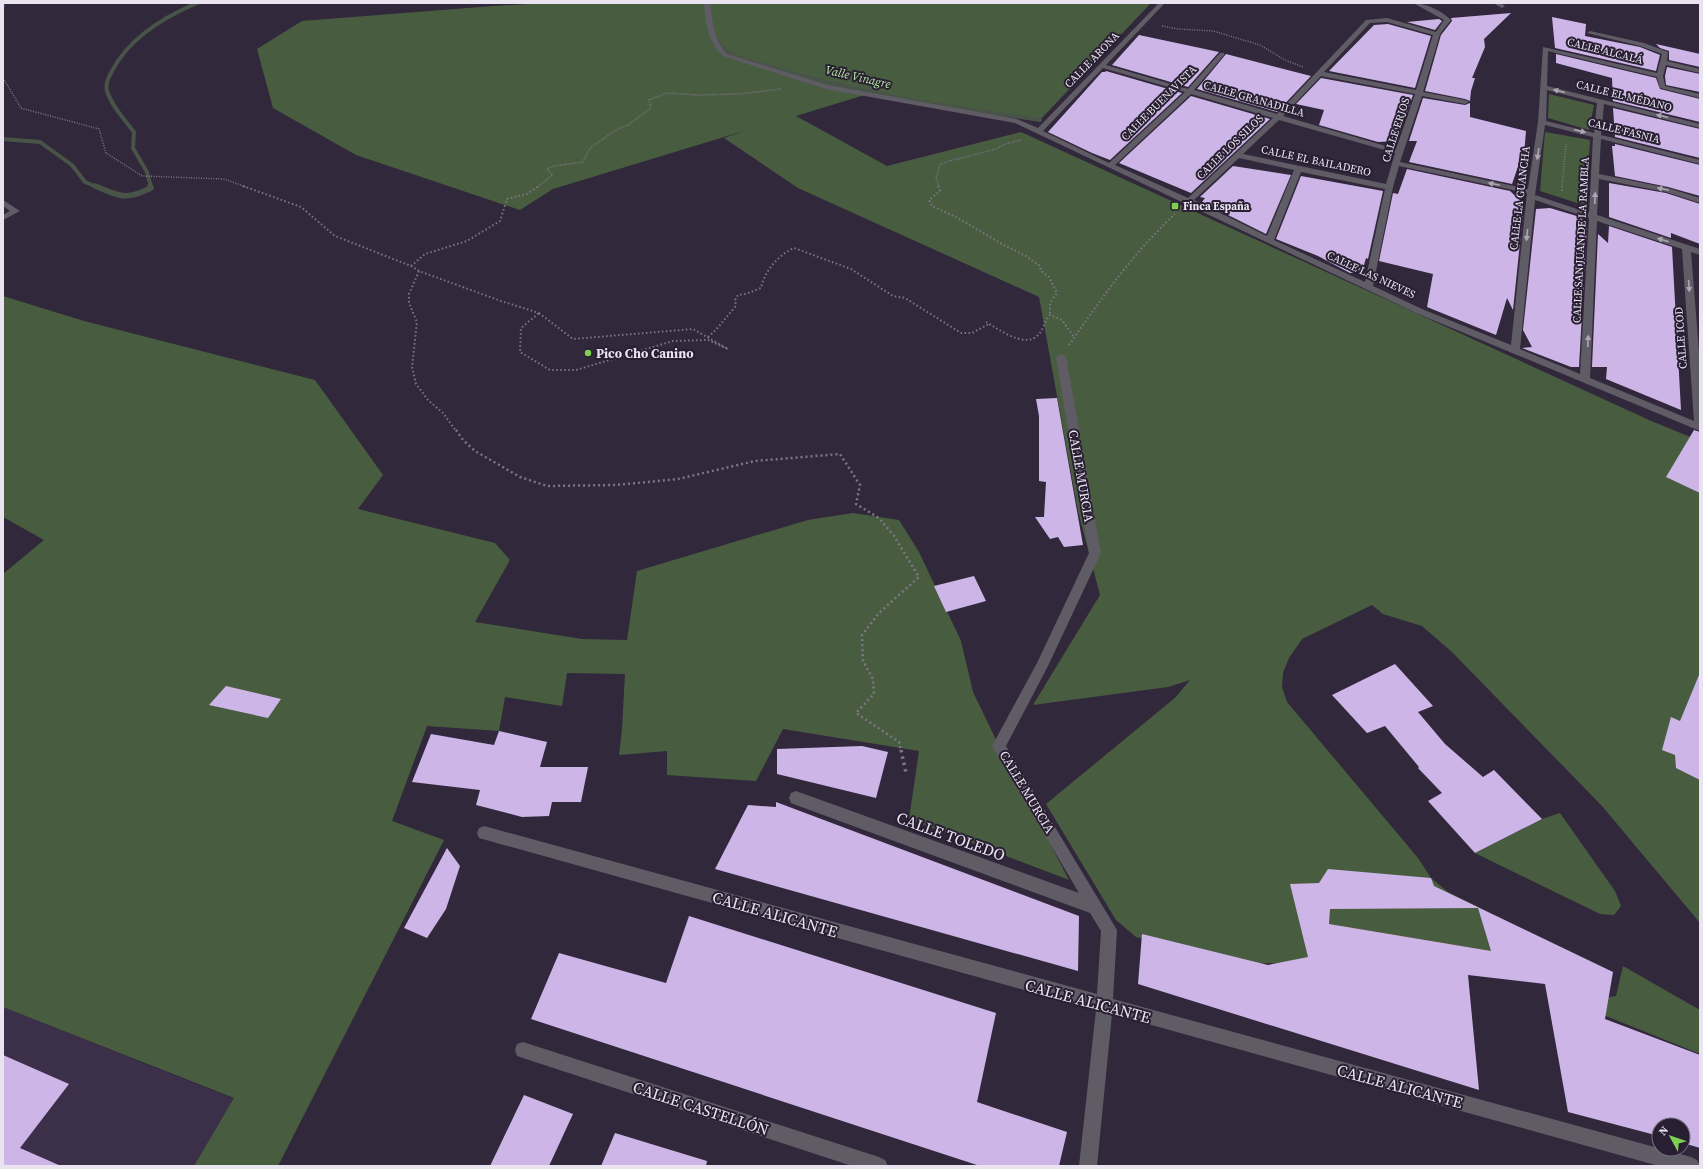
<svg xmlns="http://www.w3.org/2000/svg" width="1703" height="1169" font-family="'Source Serif 4',serif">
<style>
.built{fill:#3c2f49}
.green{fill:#485d3f}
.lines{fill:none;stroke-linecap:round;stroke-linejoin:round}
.stream-far1{stroke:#495448;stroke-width:4}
.stream{stroke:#495448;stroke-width:5.5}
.building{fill:#cdb5e7;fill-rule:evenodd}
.path-far3{stroke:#7e7687;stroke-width:1.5;stroke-dasharray:1 1.5;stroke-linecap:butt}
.path-far2{stroke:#7e7687;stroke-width:2;stroke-dasharray:1.5 2.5;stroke-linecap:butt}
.path-far1{stroke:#7e7687;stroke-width:2.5;stroke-dasharray:2 3;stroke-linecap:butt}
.path{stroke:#7e7687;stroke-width:3.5;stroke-dasharray:2.5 4;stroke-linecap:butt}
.minor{fill:#605c66;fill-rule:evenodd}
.oneway{fill:#aca7b2}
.poi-dot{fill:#7ed053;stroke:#281f32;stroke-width:1.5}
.labels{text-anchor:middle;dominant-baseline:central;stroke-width:4;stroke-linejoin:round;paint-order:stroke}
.far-street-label{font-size:11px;fill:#eae4f1;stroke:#281f32}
.far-poi-label{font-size:11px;font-weight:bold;fill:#eae4f1;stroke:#281f32;text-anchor:start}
.far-water-label{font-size:12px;font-style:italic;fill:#b8e8a3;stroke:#281f32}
.poi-label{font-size:13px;font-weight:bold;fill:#eae4f1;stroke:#281f32;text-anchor:start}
.street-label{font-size:13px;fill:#eae4f1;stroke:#281f32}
.near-street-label{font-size:16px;fill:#eae4f1;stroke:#281f32}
</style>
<rect width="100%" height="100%" fill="#32283c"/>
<!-- built -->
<path class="built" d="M3,1007L234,1099L194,1166H3Z"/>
<!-- green -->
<path class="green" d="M546,3H1151L1040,120L871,93L796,116L887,166L1021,132L1649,420L1700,441V923L1602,806L1452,652L1422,626L1383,614L1372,605L1302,639L1289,658L1283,673L1282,687L1287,702L1418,858L1431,878L1448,892L1478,907L1492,953L1251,964L1136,937L1116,920L1046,804L1176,697L1190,680L1168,687L1033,705L1100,595L1078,511L1039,297L798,188L724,138L747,130L553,189L520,210L356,155L273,108L257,49L302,21L493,6Z
M1549,94L1594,105L1589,130L1548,118Z
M1545,132L1590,140L1586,204L1577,203L1540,191Z
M3,296L84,321L315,380L383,475L358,509L495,543L510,560L475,622L582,639L627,640L637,571L808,520L853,513L899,520L919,552L961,641L973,692L999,746L1069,880L909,819L919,751L783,729L756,781L667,775V751L619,755L622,729L625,674L567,673L562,706L505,697L499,731L427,726L392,821L444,840L278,1166H194L234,1098L3,1007V574L44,540L3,517Z
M1560,813L1615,891L1621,906L1614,915L1600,914L1475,853L1542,819Z
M1623,966L1700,1010V1054L1574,1003L1616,996Z"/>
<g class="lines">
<!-- stream-far1 -->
<path class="stream-far1" d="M715,39L728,52L745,60L822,81L915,101L1040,120
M3,139L40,142L72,165L85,182L97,187
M151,187L147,172L133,148L134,132C124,119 112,106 107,91C105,83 109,77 112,71C129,38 164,17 197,3"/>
<!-- stream -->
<path class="stream" d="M95,186C120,196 125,201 151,188L150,186"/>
</g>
<!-- building -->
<path class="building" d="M1511,13L1484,39L1485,47L1472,78H1475L1471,91L1470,101L1465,99L1425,91L1441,35L1452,21L1451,18Z
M1552,17L1586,24L1585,36L1640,47L1660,55L1656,71L1555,48Z
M1439,19L1442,21L1435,30L1407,22Z
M1388,24L1431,36L1415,88L1329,71L1374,25Z
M1139,35L1219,52L1188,87L1112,65Z
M1656,44L1700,54V67L1669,60V51L1660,48Z
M1226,54L1311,76L1277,112L1197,89Z
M1556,54L1656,78L1660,89L1700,99V122L1613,101L1612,78L1556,63Z
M1667,67L1700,74V92L1666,85L1665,76Z
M1106,71L1182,93L1110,160L1092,153L1048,132L1102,72H1105Z
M1321,78L1413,95L1397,141L1378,142L1319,125L1324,110L1296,104Z
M1191,96L1270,119L1191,193L1119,163Z
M1423,98L1465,105L1470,103V117L1526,131L1524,155H1522L1512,184L1409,162L1417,141H1409Z
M1613,108L1700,129V158L1615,137Z
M1615,144L1700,165V196L1668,187L1615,176L1612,146H1615Z
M1233,166L1291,175L1266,234L1202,202L1205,198L1200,197Z
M1407,169L1510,191L1524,204L1513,310L1507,298L1496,335L1427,307L1433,274L1379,261L1393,193L1398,194Z
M1301,176L1383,191L1368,259L1366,258L1362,272L1350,273L1318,256L1276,239Z
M1609,183L1666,193L1700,204V244L1671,233V238L1609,217Z
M1550,208L1580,217L1587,224L1579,367H1571L1522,348L1532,347L1523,330L1536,209Z
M1609,226L1672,247L1681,410L1606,379L1607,367H1592L1598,234L1608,243Z
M1057,398L1083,545L1064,547L1058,537L1050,539L1035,517H1044L1046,482L1039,481V416L1036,399Z
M1694,430L1700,432V493L1666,477Z
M974,576L986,601L946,612L934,586Z
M1395,664L1433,706L1418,712L1445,744L1483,777L1494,770L1542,819L1475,853L1428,801L1442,793L1418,768L1419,767L1385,726L1367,733L1332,695Z
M1699,675H1700V780L1676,768L1675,755L1662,750L1671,717L1680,721Z
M226,686L281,699L268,718L209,705Z
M499,731L547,742L540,767H588L581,802H552L549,816L522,817L476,805L480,790L412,782L431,734L494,745Z
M862,746L888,752L876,798L777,774V749Z
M776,802L1079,916L1078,971L715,869L748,805L776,807Z
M447,848L460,866L446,909L427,938L404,928Z
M1328,869L1431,878L1434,886L1613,972L1605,1019L1700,1055V1148L1683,1143V1125H1659V1136L1568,1112L1545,984L1468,975L1479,1090L1138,984L1142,934L1268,965L1308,957L1290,884L1319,883ZM1478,908L1491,951L1329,924L1330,909Z
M689,916L996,1013L977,1102L1067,1132L1059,1166H980L531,1019L559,953L666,983Z
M3,1055L69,1084L20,1148L61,1166H3Z
M524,1095L573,1114L549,1166H490Z
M615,1133L707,1161L706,1166H601Z"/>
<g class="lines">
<!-- path-far3 -->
<path class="path-far3" d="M1697,3H1700
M3,9L5,3
M1162,26L1178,29L1213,31L1260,45L1285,60L1303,67
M3,78L21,108L99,129L106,153L142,176L224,179L246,187
M538,187L552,175L547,169L554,166L583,162L590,148L616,130L628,125L651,108L649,100L667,93L697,95L738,94L781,89
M939,187L936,178L940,165L946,162L996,149L1005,144L1021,140
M1562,187L1566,144"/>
<!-- path-far2 -->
<path class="path-far2" d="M243,186L301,207L335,236L411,266L419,271L501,301L539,313
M938,186L940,191L929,200L932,206L958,218L1000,243L1026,256L1040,266L1041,271L1049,277L1057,293L1050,303V315
M1562,191V186
M411,266L425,254L467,241L500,221L507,199L527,194L539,186
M419,271L409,294V303L417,322L412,367L416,384L428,400L443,413L456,431
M539,313L573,339L693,329L728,349L708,340L673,341L576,370H550L520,352L521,328Z
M986,322C998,329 1024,348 1037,336C1044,330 1044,321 1050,315L1062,320L1074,337
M708,337C719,328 726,317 736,306L735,300L738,295L746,294L761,288C764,272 778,255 794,248L851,269L893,296L905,298L961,333H972L989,324
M1069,345C1101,299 1133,253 1175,214"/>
<!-- path-far1 -->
<path class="path-far1" d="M456,430L463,440L475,451L520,477L547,486L616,485L678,479L755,461L840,454L860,485L856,504L879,518L894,536L919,577L879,613L862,635L863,661L873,679L874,694L856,713L899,742L901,751"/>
<!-- path -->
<path class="path" d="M901,750L906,773"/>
<!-- minor -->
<path class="minor" d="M704,3H710C713,22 713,39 727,54L827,85L1017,119L1038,128L1159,3H1165L1106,65L1188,89L1220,53H1224V55L1194,90L1277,114L1366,20L1387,18L1436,32L1444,20L1413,3C1426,3 1442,11 1451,20L1440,34L1423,92L1465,100L1469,102L1465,104L1422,96L1400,162L1528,189L1538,122L1543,47L1657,73L1662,54L1640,46L1587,33L1590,31L1644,43L1668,52L1667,61L1700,69V73L1666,65L1663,76L1665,86L1700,94V98L1660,88L1657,77L1548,51L1547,86L1700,124V128L1604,104L1601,135L1700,160V164L1601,139L1599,174L1668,188L1700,198V203L1666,192L1599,179L1597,215L1700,249V255L1691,252L1700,364V431L1416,313L1015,123L826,89L723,56C707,41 706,24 704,3ZM1387,22L1433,35L1416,90L1324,72L1370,23ZM1103,68L1185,92L1109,163L1043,131ZM1321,76L1415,94L1396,149L1283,116ZM1547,90L1597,103L1594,133L1546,121ZM1191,94L1273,118L1188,198L1115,165ZM1279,120L1395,153L1386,184L1243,154ZM1545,125L1593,137L1589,213L1535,195ZM1239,158L1294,170L1267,236L1194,200ZM1399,166L1527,193L1511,345L1422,309L1373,286L1393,187ZM1301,172L1385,189L1365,282L1274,240ZM1535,200L1589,218L1580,374L1520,349ZM1597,221L1682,249L1694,421L1590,378Z
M1493,3H1501L1505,6L1502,8Z
M3,200L20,211L3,220V215L10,211L3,206Z
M1061,354L1066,357L1101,553L1048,666L1006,746L1114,925L1117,930L1113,999L1691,1157L1697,1160L1700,1166H1659L1112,1014L1097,1166H1079L1096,1010L479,838L477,833L479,828L484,826L1097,994L1101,931L1090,913L796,805L791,803L789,798L791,793L796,791L1079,893L992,746L1037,663L1089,553L1056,357Z
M523,1042L879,1157L885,1160L888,1166H852L523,1058L517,1056L515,1050L517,1044Z"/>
</g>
<!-- one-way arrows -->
<defs><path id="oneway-solid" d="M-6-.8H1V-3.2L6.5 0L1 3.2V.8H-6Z"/></defs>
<g class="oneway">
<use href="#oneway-solid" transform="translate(1559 91) rotate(-166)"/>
<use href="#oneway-solid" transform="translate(1662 116) rotate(-166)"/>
<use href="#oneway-solid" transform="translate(1580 131) rotate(13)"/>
<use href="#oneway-solid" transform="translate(1538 154) rotate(99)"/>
<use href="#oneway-solid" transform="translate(1494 184) rotate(-168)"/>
<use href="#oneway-solid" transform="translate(1663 189) rotate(-168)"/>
<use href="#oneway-solid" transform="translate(1595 198) rotate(-88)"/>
<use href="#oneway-solid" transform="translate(1527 235) rotate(96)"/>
<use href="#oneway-solid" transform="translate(1663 240) rotate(-162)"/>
<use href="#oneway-solid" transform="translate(1689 286) rotate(86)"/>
<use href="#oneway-solid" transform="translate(1588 341) rotate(-87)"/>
</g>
<!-- markers -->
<g class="poi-dot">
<rect x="1171" y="202" width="8" height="8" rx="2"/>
<circle cx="588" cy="353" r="4"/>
</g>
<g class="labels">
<!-- far-street labels -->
<g class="far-street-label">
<text transform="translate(1605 51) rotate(14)">CALLE ALCALÁ</text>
<text transform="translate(1092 60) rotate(-46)">CALLE ARONA</text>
<text transform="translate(1624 96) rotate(14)">CALLE EL MÉDANO</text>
<text transform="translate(1254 99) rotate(16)">CALLE GRANADILLA</text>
<text transform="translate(1159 103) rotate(-45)">CALLE BUENAVISTA</text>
<text transform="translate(1396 130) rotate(-72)">CALLE ERJOS</text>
<text transform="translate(1624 131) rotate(14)">CALLE FASNIA</text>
<text transform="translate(1230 147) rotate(-44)">CALLE LOS SILOS</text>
<text transform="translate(1316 161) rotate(12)">CALLE EL BAILADERO</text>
<text transform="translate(1520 198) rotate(-83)">CALLE LA GUANCHA</text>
<text transform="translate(1581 240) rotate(-87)">CALLE SAN JUAN DE LA RAMBLA</text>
<text transform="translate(1371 275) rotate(25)">CALLE LAS NIEVES</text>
<text transform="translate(1681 338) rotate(-94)">CALLE ICOD</text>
</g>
<!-- far-poi labels -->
<g class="far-poi-label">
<text x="1183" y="206">Finca España</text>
</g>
<!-- far-water labels -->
<g class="far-water-label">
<text transform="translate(858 77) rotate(13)">Valle Vinagre</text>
</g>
<!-- poi labels -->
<g class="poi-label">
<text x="596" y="353">Pico Cho Canino</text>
</g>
<!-- street labels -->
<g class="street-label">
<text transform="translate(1081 476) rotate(80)">CALLE MURCIA</text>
<text transform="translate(1027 792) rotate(59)">CALLE MURCIA</text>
</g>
<!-- near-street labels -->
<g class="near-street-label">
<text transform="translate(951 836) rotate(20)">CALLE TOLEDO</text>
<text transform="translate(775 914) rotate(16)">CALLE ALICANTE</text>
<text transform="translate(1088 1001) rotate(15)">CALLE ALICANTE</text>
<text transform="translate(1400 1086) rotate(15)">CALLE ALICANTE</text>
<text transform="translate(701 1108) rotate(18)">CALLE CASTELLÓN</text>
</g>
</g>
<!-- border -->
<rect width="1703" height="1169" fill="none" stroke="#eae4f1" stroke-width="8"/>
<!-- north arrow -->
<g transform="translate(1671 1137) rotate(310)"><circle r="19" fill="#281f32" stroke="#766e7e"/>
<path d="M0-3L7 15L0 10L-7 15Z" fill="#7ed053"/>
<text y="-6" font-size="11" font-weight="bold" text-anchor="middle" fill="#eae4f1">N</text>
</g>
</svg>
